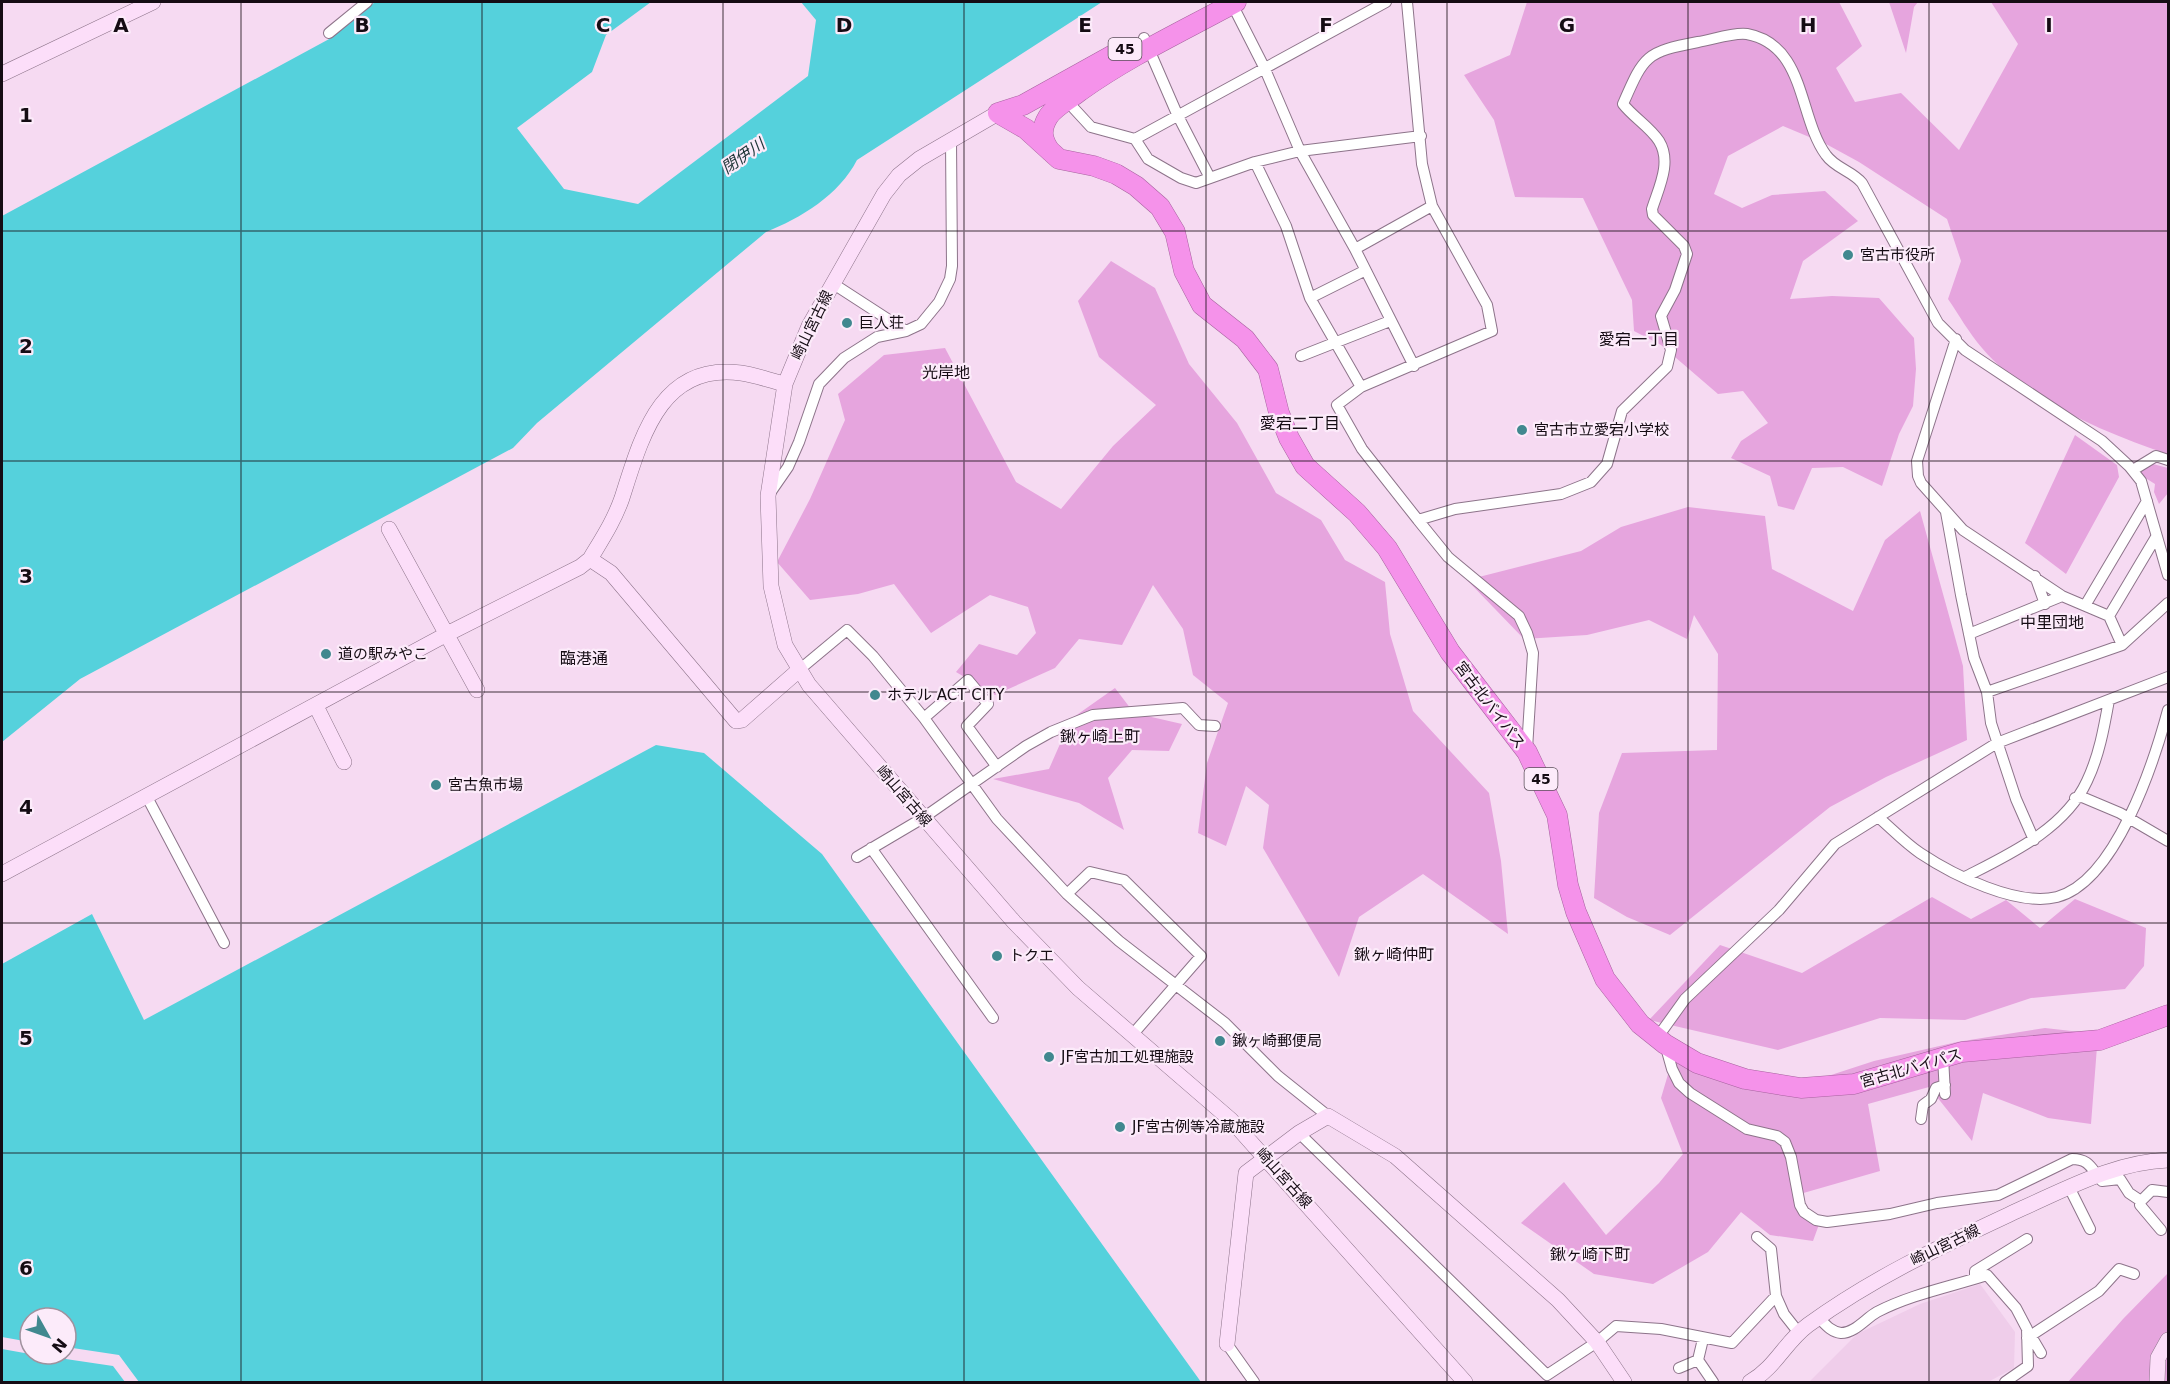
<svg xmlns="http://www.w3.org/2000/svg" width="2170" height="1384" font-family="'DejaVu Sans','Noto Sans JP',sans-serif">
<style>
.built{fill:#efcdea}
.green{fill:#e6a5de}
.water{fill:#55d1dc;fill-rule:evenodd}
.pier{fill:#f6daf2}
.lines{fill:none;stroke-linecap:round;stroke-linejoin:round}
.street-casing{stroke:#8d748a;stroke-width:12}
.secondary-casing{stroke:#8d748a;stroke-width:16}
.highway-casing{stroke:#a7639f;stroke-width:21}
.street{stroke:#fff;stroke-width:10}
.secondary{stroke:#fcdef9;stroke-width:15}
.highway{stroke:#f592ea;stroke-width:20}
.grid{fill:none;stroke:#150c14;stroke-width:1.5;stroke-opacity:0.55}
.poi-dot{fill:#41888f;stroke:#fcebfa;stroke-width:2}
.labels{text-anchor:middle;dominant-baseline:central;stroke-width:4.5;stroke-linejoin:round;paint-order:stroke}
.shield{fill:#fcebfa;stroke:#5a4f59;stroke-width:1.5}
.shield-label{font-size:14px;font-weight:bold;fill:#150c14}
.poi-label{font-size:15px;fill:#150c14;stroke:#fcebfa;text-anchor:start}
.street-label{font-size:15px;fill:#150c14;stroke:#fcebfa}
.water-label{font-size:16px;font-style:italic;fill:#1f3537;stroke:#fcebfa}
.neighbourhood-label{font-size:16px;fill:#150c14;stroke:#fcebfa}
.grid-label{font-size:20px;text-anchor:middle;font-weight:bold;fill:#150c14;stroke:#fcebfa;stroke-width:4.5;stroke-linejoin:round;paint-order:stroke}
</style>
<rect width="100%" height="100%" fill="#f6daf2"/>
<!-- built -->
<path class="built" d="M1980,1284L2015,1332L2014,1368L1988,1382H1809L1857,1334L1920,1304Z"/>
<!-- green -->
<path class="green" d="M1527,2H1839L1862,46L1836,68L1855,102L1901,93L1959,150L2018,44L1991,2H2168V454C2105,433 2026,400 1982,348C1969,333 1959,315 1948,299L1961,261L1947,219L1859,162L1826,144L1783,126L1728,156L1714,194L1742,208L1772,195L1825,191L1858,221L1803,261L1790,299L1832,296L1879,298L1914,338L1916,369L1913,406L1899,434L1882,486L1843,467L1812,468L1794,510L1778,506L1770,476L1731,458L1741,441L1768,423L1743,391L1718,394L1661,345L1634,331L1632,300L1583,198L1515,197L1494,120L1464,75L1510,55Z
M1889,2H1918L1914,7L1906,53Z
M1111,261L1155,288L1189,364L1237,423L1276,493L1321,520L1345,560L1385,582L1390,634L1413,711L1489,793L1501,861L1508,934L1423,874L1359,917L1339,977L1263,848L1269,805L1246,786L1226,846L1198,833L1207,763L1228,703L1193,675L1183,629L1153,585L1122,645L1079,639L1055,668L995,695L956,672L979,644L1017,655L1036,633L1028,607L990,595L931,633L894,584L858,594L810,600L777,562L810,499L845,420L838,394L884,355L945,348L1016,482L1061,509L1113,446L1156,405L1099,357L1078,301Z
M2075,435L2117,465L2119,477L2066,574L2025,543Z
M2149,463L2168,468V493L2159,504L2154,492L2155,484L2139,474Z
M1688,507L1765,516L1772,569L1853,611L1885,540L1920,511L1963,666L1967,740L1886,777L1830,807L1670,935L1627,917L1594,898L1599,813L1622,753L1717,750L1718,654L1694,615L1687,639L1649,620L1587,635L1524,639L1467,580L1581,551L1621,527Z
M1115,688L1134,713L1182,724L1169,751L1132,750L1108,778L1124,830L1079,803L993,779L1049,769L1071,719Z
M1932,897L1971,919L2006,900L2040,928L2075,899L2146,928L2144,966L2125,989L2031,998L1965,1020L1880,1018L1778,1050L1649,1020L1720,945L1802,973Z
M2045,1028L2098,1034L2091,1124L2048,1118L1983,1093L1972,1141L1929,1087L1868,1104L1880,1171L1793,1196L1821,1219L1813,1241L1770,1235L1741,1212L1708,1252L1653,1284L1594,1274L1521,1223L1564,1182L1606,1235L1659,1183L1683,1154L1661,1098L1677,1044L1782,1091L1874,1061L1957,1042Z
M2168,1273V1382H2068L2123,1319Z"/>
<!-- water -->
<path class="water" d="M375,2H651L606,35L592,72L517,128L564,189L638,204L808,76L816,20L801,2H1102L857,160C839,195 801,218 766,232L537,423L513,448L80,679L2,742V216L331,38Z
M656,745L704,753L822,854L1201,1382H2V964L92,914L144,1020ZM30,1318H66V1354H30Z"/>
<!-- pier -->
<path class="pier" d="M2,1337L30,1342V1354L2,1349Z
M66,1347L119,1355L139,1382H125L113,1366L32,1354H66Z"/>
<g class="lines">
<defs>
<path id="street" d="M1231,2L1264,67L1300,151L1355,249L1414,366
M1386,2L1135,139L1148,159L1181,178L1196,183L1255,162L1300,151L1421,136
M1407,2L1422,164L1432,206L1487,305L1492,331L1361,387L1337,405L1362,449L1418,520L1455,509L1561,494L1591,482L1607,464L1622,411L1667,367L1671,350L1661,316L1675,290L1687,254L1684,246L1653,215L1652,209C1659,187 1672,162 1659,141C1650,127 1633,117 1623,104C1644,56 1645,52 1698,42C1712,40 1733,32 1747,34C1806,45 1798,117 1826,155C1835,168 1852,171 1862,183L1938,323L1965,350L2102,441L2129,466L2141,481L2168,575
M329,33L367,2
M1144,38L1177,114L1210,178
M1067,101L1091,127L1135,139
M1255,162L1286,226L1310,298L1364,271
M1355,249L1432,206
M832,283L906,331
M1310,298L1361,387
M1956,339L1917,461L1918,476L1921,483L1963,530L2062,596L2109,616L2122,645
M1301,356L1390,321
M2133,470L2156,456L2168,460
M770,493L788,467L799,442L819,384L844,358L877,337L906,331L921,324L939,302L950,279L952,266L951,141
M1946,512L1961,595L1974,658L1987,692L1991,723L2016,799L2034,840
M1418,520L1448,557L1519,616L1527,633L1533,653L1527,749
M2035,576L2045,604
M2086,604L2147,501
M2109,616L2156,537
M1969,634L2062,596
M799,670L847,630L873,656L924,718L997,819L1067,894L1119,941L1225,1023L1278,1076L1328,1116
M1987,692L2122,645L2168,603
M924,718L968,680L988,704L967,726L997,767
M147,797L224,943
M2075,798L2082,797L2120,813L2168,841
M1878,817C1892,829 1905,843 1920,853C1953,875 2017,907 2057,897C2116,881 2154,762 2168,710
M871,848L993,1018
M857,857L923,818L1026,746L1051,732L1093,715L1183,708L1199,725L1215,726
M1965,877C2010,854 2065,829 2087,781C2099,756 2104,728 2109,700
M1067,894L1090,872L1124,880L1201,956L1133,1034
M1657,1038L1685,999L1779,910L1835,844L1997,743L2168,677
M1665,1044L1672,1069L1679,1083L1690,1093L1747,1129L1777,1136L1785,1142L1791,1157L1800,1205L1804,1212L1816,1220L1827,1222L1890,1214L1937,1203L1998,1195L2072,1159C2090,1159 2091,1169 2102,1181L2120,1179L2129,1193L2141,1201L2152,1190L2168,1192
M1943,1057L1945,1094
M1921,1119L1923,1105L1931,1099L1936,1088L1945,1085
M1299,1133L1547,1375L1597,1342L1616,1326L1661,1329L1732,1343L1776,1296L1784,1314L1799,1333
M2069,1187L2090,1229
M2141,1201L2140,1205L2161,1230
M1757,1237L1771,1249L1776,1296
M1975,1278V1271L2027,1239
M1819,1318C1825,1324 1831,1332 1841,1333C1855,1333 1866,1318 1877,1312C1912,1294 1950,1287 1987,1275L2016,1308L2027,1329L2028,1366L2005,1382
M2031,1336L2041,1353
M2027,1338L2099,1291L2119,1269L2134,1274
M1703,1339L1698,1360L1713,1382
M1227,1344L1254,1382
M1679,1368L1698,1360"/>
<path id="secondary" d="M2,74L153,2
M998,113L919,159L899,175L884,194L809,326L785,384L768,496L771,586L785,645L809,685L1014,922L1078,988L1231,1120L1465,1382
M785,384C771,381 756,375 741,373C660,362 641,439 622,498C614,521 602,539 590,559L611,573L736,721L742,720L799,670
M389,529L477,690
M316,706L344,762
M2,874L447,634L580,567L590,559
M1227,1344L1246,1173L1299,1133L1328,1116L1395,1156L1558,1300L1597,1342L1624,1382
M1750,1382C1776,1367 1785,1342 1808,1325C1877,1275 1946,1244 2023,1208C2070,1187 2116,1162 2168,1160
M2157,1382L2158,1358L2168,1340"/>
<path id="highway" d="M998,113L1026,129L1059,159L1094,166L1116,174L1136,186L1160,207L1175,232L1184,271L1202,305L1245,339L1268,369L1279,413L1289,438L1305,466L1357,513L1387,548L1450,652L1527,752L1557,815L1568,885L1576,912L1605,979L1640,1024L1665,1044L1697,1063L1745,1079L1801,1088L1854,1084L1962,1052L2100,1040L2168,1015
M998,113L1023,105L1113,55
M1050,151C1042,140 1040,130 1048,117C1054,107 1070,99 1080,91C1129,56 1183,31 1236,2"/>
</defs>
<!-- street casing -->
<use href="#street" class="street-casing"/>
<!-- secondary casing -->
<use href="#secondary" class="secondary-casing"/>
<!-- highway casing -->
<use href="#highway" class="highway-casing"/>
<!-- street -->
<use href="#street" class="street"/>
<!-- secondary -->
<use href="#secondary" class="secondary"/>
<!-- highway -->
<use href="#highway" class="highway"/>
</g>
<!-- grid -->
<path class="grid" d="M241,2V1382M482,2V1382M723,2V1382M964,2V1382M1206,2V1382M1447,2V1382M1688,2V1382M1929,2V1382M2,231H2168M2,461H2168M2,692H2168M2,923H2168M2,1153H2168"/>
<!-- markers -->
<g class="poi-dot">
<circle cx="1848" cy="255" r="6"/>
<circle cx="847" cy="323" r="6"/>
<circle cx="1522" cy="430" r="6"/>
<circle cx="326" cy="654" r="6"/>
<circle cx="875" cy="695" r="6"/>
<circle cx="436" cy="785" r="6"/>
<circle cx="997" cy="956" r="6"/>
<circle cx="1220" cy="1041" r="6"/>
<circle cx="1049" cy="1057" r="6"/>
<circle cx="1120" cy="1127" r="6"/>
</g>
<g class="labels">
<!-- shield labels -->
<g class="shield">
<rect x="1108.5" y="38" width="33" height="22" rx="4.5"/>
<rect x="1524.5" y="768" width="33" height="22" rx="4.5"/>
</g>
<g class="shield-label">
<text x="1125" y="49">45</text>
<text x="1541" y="779">45</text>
</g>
<!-- poi labels -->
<g class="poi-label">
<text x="1860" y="255">宮古市役所</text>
<text x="859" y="323">巨人荘</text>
<text x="1534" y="430">宮古市立愛宕小学校</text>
<text x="338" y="654">道の駅みやこ</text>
<text x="887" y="695">ホテル ACT CITY</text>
<text x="448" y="785">宮古魚市場</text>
<text x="1009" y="956">トクエ</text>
<text x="1232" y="1041">鍬ヶ崎郵便局</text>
<text x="1061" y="1057">JF宮古加工処理施設</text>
<text x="1132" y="1127">JF宮古例等冷蔵施設</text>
</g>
<!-- street labels -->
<g class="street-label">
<text transform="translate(812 325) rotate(-64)">崎山宮古線</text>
<text transform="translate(1490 705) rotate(53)">宮古北バイパス</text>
<text transform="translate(904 796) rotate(49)">崎山宮古線</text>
<text transform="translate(1911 1068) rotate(-16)">宮古北バイパス</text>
<text transform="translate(1284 1178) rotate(48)">崎山宮古線</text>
<text transform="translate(1945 1245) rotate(-26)">崎山宮古線</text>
</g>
<!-- water labels -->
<g class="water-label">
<text transform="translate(743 156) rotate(-35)">閉伊川</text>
</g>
<!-- neighbourhood labels -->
<g class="neighbourhood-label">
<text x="1639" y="339">愛宕一丁目</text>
<text x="946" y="372">光岸地</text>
<text x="1300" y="423">愛宕二丁目</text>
<text x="2052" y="622">中里団地</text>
<text x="584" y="658">臨港通</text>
<text x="1100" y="736">鍬ヶ崎上町</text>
<text x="1394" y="954">鍬ヶ崎仲町</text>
<text x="1590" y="1254">鍬ヶ崎下町</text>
</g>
</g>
<g class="grid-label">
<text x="121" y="32">A</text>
<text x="362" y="32">B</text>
<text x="603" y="32">C</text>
<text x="844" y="32">D</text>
<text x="1085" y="32">E</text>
<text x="1326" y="32">F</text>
<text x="1567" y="32">G</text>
<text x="1808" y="32">H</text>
<text x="2049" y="32">I</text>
<text x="26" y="122">1</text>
<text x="26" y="353">2</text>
<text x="26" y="583">3</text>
<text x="26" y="814">4</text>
<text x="26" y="1045">5</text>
<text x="26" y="1275">6</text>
</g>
<!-- border -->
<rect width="2170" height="1384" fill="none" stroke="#150c14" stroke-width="6"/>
<!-- north arrow -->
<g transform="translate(48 1336) rotate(130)"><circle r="28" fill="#fcebfa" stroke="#a0929e" stroke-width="1.5"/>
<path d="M0-4.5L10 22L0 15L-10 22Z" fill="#41888f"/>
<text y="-9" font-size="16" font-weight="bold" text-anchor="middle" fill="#150c14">N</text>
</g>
</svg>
